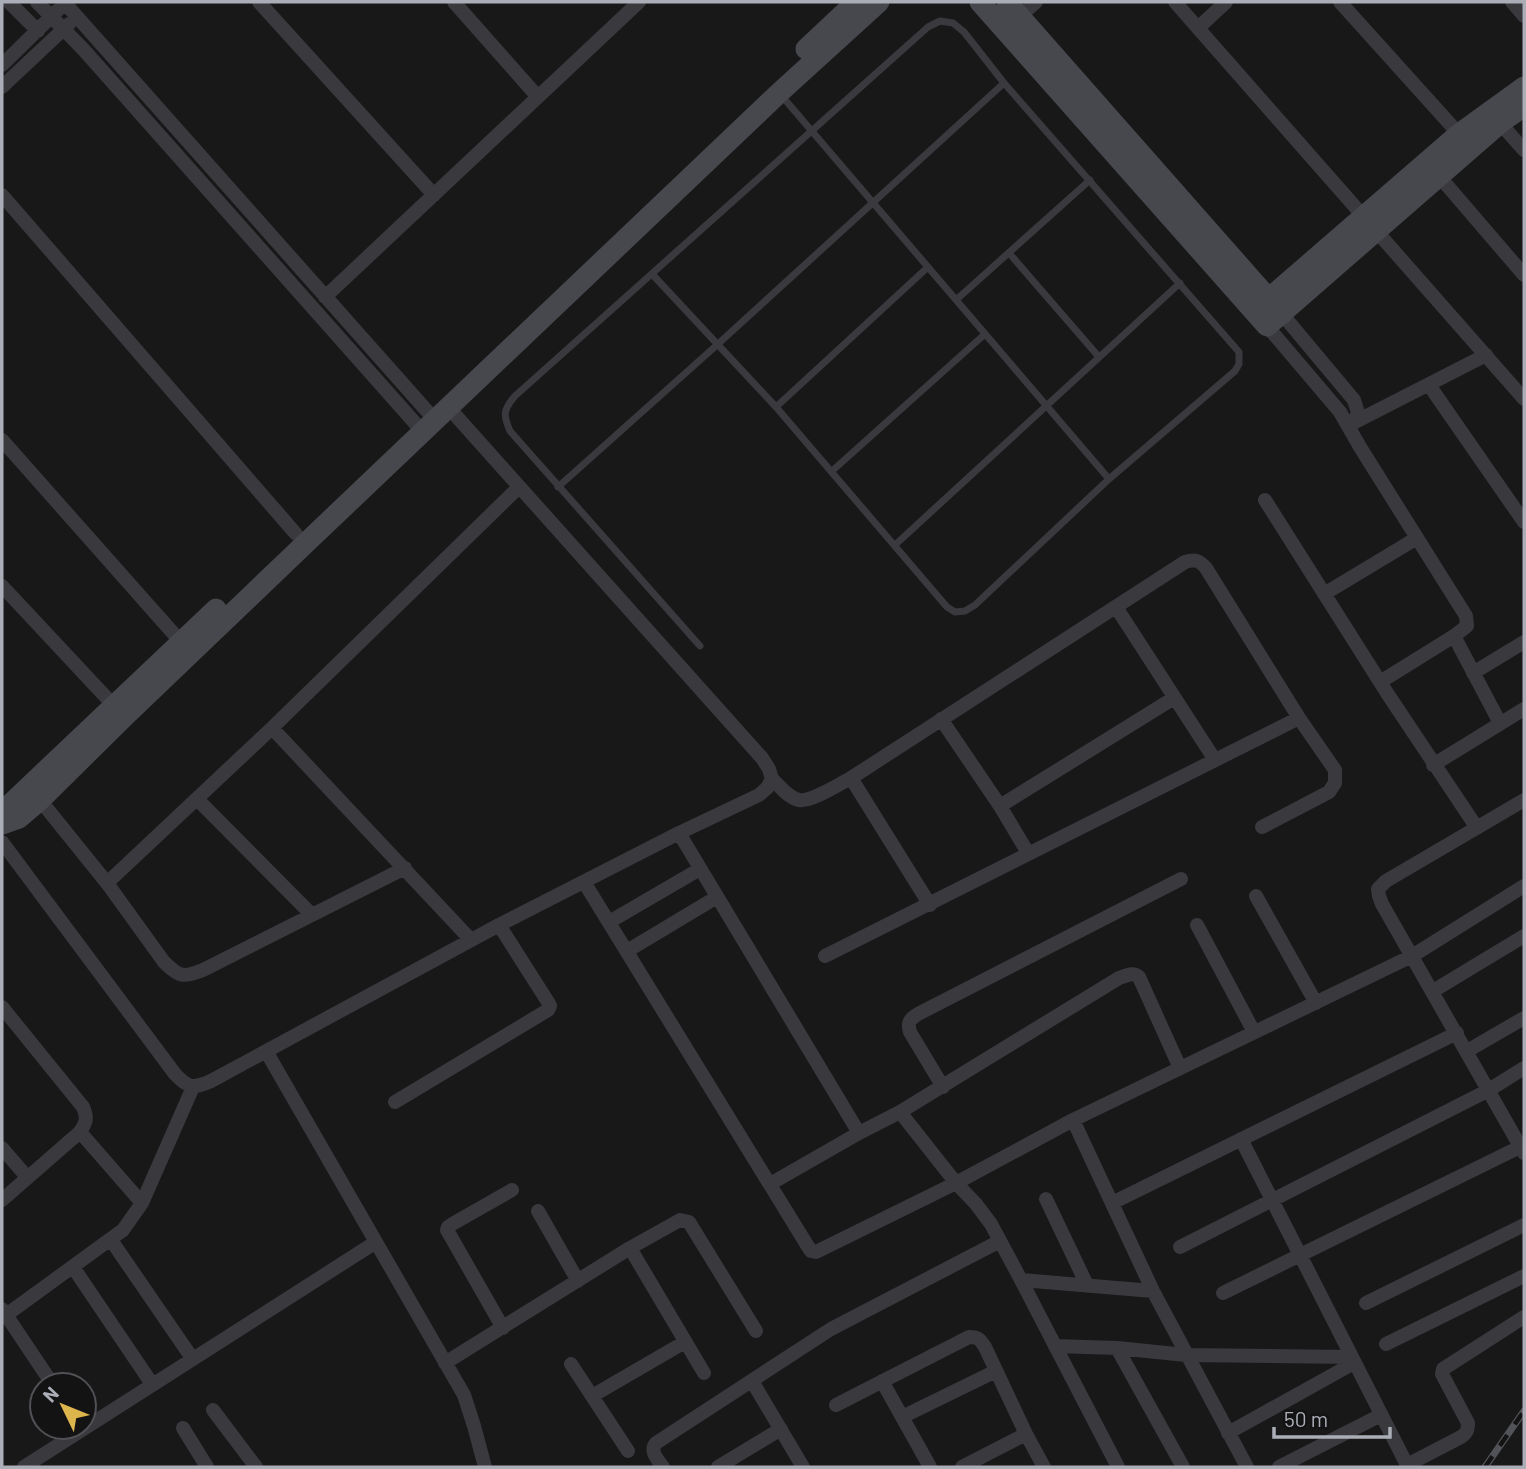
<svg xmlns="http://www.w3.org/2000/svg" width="1526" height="1469" font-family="Barlow,sans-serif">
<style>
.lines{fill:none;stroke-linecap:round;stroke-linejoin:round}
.lane{stroke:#39393e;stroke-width:7}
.street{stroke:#39393e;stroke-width:14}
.secondary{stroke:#47484d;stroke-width:21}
.rail-casing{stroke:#525358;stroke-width:7}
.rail{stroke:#131314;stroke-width:4.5;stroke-dasharray:13;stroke-linecap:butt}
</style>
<rect width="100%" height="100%" fill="#181819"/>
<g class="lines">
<!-- lane -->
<path class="lane" d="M1009,253L1099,357
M652,274L776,407L947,607L955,612L965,611L975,605L1109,479L781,95
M956,300L1090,180
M776,407L928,267
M832,471L985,334
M558,487L718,344L1004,83
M895,545L1180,283
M700,646L510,431C503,415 503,410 515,396L928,27L940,21L953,23L964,32L1004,83L1239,352V364L1235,371L1109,479"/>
<!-- street -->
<path class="street" d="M9,2L38,31
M37,2L83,49L423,432
M64,2L435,420
M259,2L434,195
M454,2L538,97
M1175,2L1524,399
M1340,2L1459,134
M1512,2L1524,16
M1020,16L1036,2
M1198,28L1226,2
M2,65L58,10
M2,87L69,24
M1500,123L1524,150
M1439,176L1524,275
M2,195L296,534
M325,297L639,2
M1282,314L1354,400L1358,413L1352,425
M1267,326L1340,412L1360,447L1466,616L1467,626L1454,636L1500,723
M1429,385L1524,522
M1353,423L1486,355
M2,440L181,642
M1265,500L1387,693L1477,828
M2,586L118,710
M1324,594L1417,538
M1116,607L1215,760
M1473,673L1524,642
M1380,682L1454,636
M941,719L1000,806L1028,853
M272,728L471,940
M1433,765L1524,709
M772,779C780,786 788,798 799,800C812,802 839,784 851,778
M197,799L312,915
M40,800L107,883L164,962C179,977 183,978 203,970L405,868
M1524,800L1386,881L1378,889L1379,896L1382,904L1524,1153
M1000,806L1174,698
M679,833L859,1133
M2,842L175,1074C188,1088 193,1089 211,1081L499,925L679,833L759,795L767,788L772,779L769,769L762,758L449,408
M584,882L807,1245L811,1251L816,1252L956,1183L1073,1120L1412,956L1524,886
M107,883L272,728L519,487
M1256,896L1316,1003
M930,905L851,778L1185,562C1195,559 1199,560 1206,568L1299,718L1335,770V783L1329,792L1262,827
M609,922L700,869
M1197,925L1254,1032
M627,951L717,897
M825,956L1299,718
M1433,991L1524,936
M2,1007L83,1107C88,1118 86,1123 80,1132L2,1200
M266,1051L464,1395L474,1426L485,1467
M1467,1051L1524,1018
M943,1087L910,1032C907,1022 910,1019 918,1014L1181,879
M395,1102L548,1010L550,1006L548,1002L499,925
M900,1112L1119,978C1126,976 1133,971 1139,977L1180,1068
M1073,1120L1153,1291L1247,1467
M80,1132L142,1203
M1241,1139L1408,1467
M2,1148L27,1177
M770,1184L859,1133L900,1112L956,1183L976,1204L991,1224L1021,1280L1118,1467
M1046,1199L1087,1285
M1112,1203L1457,1033
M538,1211L578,1281
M111,1240L192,1358
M1180,1247L1489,1090L1524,1068
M630,1248L704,1373
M73,1267L152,1384
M1021,1280L1153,1291
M1223,1293L1524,1145
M1366,1303L1524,1225
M2,1309L53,1385
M2,1318L123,1230L142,1203L193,1087
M503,1328L447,1230L448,1227L454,1223L512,1190
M1386,1344L1524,1276
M1055,1346L1117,1348L1186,1355L1352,1357
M1117,1348L1183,1467
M445,1363L630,1248L680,1220L689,1222L756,1331
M571,1364L628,1451
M752,1381L803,1467
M882,1381L930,1467
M592,1396L685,1342
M836,1405L969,1337C978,1337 980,1339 985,1347L1026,1434L1044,1467
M213,1410L256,1467
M902,1417L996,1371
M183,1428L207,1467
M1228,1433L1354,1363
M1407,1465L1461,1437C1467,1433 1468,1430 1468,1423L1442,1374L1443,1369L1524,1317
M24,1467L376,1242
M663,1467C658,1460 649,1451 656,1443L831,1329L1000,1241
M718,1467L781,1429
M962,1467L1026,1434
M1279,1467L1381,1415"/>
<!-- secondary -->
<path class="secondary" d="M980,2L1267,326L1500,123L1524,106
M1007,2L1282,314
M806,49L856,2
M1258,308L1459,134L1524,87
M2,812L216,609
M2,824L19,818L40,800L125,716L308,541L779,93L879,2"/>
<defs>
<path id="rail" d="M1485,1467L1524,1411"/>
</defs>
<!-- rail casing -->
<use href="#rail" class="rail-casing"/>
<!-- rail -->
<use href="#rail" class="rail"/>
</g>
<!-- border -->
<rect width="1526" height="1469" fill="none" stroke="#abaeb7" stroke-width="7"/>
<!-- north arrow -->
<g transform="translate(63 1406) rotate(313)"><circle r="33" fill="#131314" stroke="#505155" stroke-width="2"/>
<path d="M0-5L12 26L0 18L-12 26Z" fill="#dcb54d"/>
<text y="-10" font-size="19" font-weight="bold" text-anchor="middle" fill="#abaeb7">N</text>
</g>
<!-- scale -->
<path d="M1274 1427v10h116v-10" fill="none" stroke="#abaeb7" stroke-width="3.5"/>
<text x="1284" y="1427" font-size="21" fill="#abaeb7" stroke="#131314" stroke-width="5" paint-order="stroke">50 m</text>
</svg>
